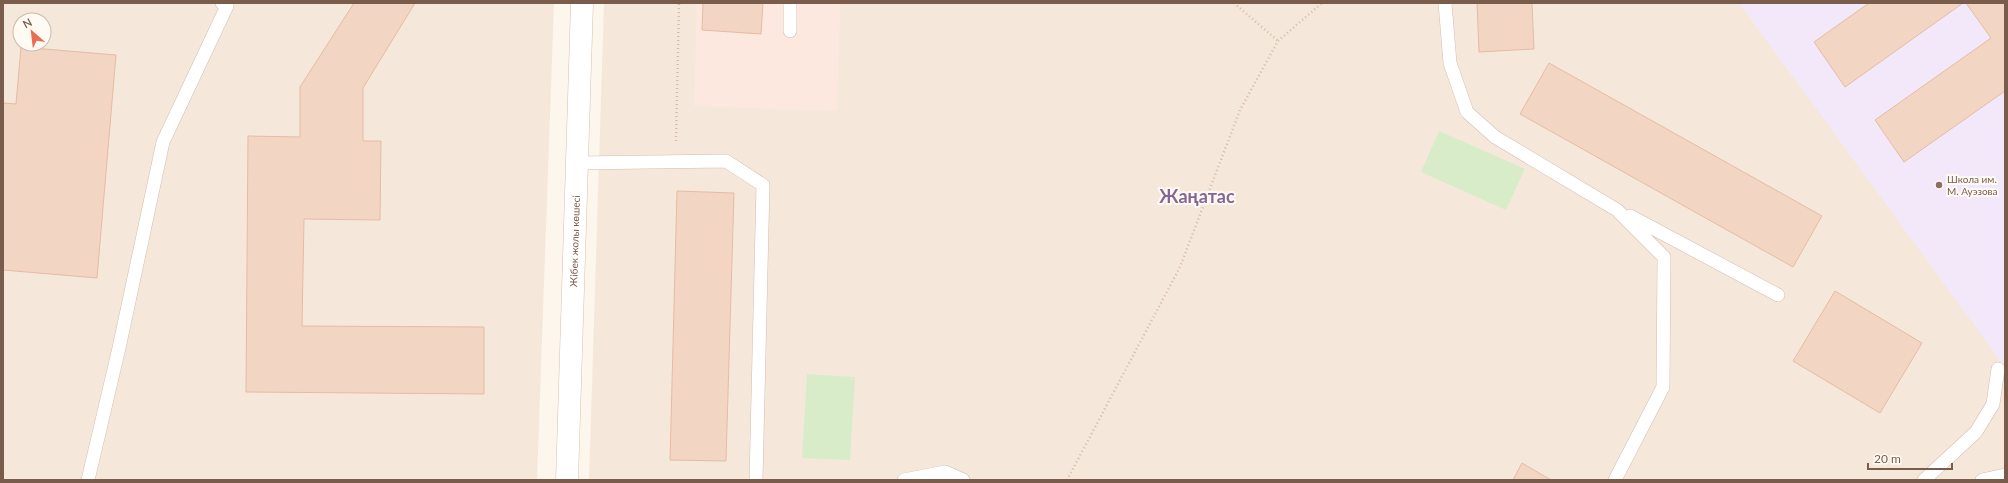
<svg xmlns="http://www.w3.org/2000/svg" width="2008" height="483" font-family="Lato,sans-serif">
<style>
.residential{fill:#f5e8da;fill-rule:evenodd}
.commercial{fill:#fde8e0}
.education{fill:#f3e8fa}
.green{fill:#d8ecc9}
.building{fill:#f3d5c3;stroke:#e6bba3}
.lines{fill:none;stroke-linecap:round;stroke-linejoin:round}
.lane-casing{stroke:#d1beb0;stroke-width:14}
.secondary-casing{stroke:#d6c0b0;stroke-width:23}
.path{stroke:#d9b8a5;stroke-width:2.5;stroke-dasharray:1 3;stroke-linecap:butt}
.lane{stroke:#fff;stroke-width:13}
.secondary{stroke:#fff;stroke-width:22}
.education-dot{fill:#8d6e63;stroke:#fffaf3;stroke-width:1.5}
.labels{text-anchor:middle;dominant-baseline:central;stroke-width:4;stroke-linejoin:round;paint-order:stroke}
.education-label{font-size:10px;fill:#785e54;stroke:#fffaf3;text-anchor:start}
.street-label{font-size:10px;fill:#7a5c4d;stroke:#fffaf3}
.town-label{font-size:18px;font-weight:bold;fill:#846695;stroke:#fffaf3}
</style>
<rect width="100%" height="100%" fill="#fdf6ec"/>
<!-- residential -->
<path class="residential" d="M3,3H554L537,480H3ZM20,20H44V44H20Z
M604,3H2005V480H589Z"/>
<!-- commercial -->
<path class="commercial" d="M697,3H840L837,111L694,106Z"/>
<!-- education -->
<path class="education" d="M1739,3H2005V367Z"/>
<!-- green -->
<path class="green" d="M1439,131L1525,169L1506,210L1421,172Z
M807,374L855,377L850,460L802,458Z"/>
<!-- building -->
<path class="building" d="M354,3H415L363,88V141H381L380,220L304,219L302,326L484,327V394L246,392L248,136L300,137V87Z
M703,3H763L761,34L702,30Z
M1477,3H1532L1534,49L1479,52Z
M1869,3H1963L1845,87L1814,42Z
M1966,3H2005V91L1904,162L1875,120L1991,38Z
M21,47L116,55L97,278L3,270V103L16,104Z
M1549,63L1822,216L1793,267L1520,114Z
M677,191L734,193L726,461L670,460Z
M1835,291L1922,343L1880,413L1793,361Z
M1522,463L1551,480H1513Z"/>
<g class="lines">
<defs>
<path id="lane" d="M790,3V31
M1445,3L1450,63L1467,112L1495,137L1617,210L1664,257L1663,387L1615,480
M577,163L726,161L763,185L756,480
M1630,216L1778,295
M88,480L119,348L163,142L227,6L222,3
M904,480L945,472L963,480
M1924,480L1976,432L1993,404L1998,369
M1982,480L2005,475"/>
<g id="secondary">
<path id="s1" d="M567,480L582,3"/>
</g>
</defs>
<!-- lane casing -->
<use href="#lane" class="lane-casing"/>
<!-- secondary casing -->
<use href="#secondary" class="secondary-casing"/>
<!-- path -->
<path class="path" d="M1234,3L1278,41
M676,141L679,3
M1067,480L1180,267L1240,110L1278,41L1322,3"/>
<!-- lane -->
<use href="#lane" class="lane"/>
<!-- secondary -->
<use href="#secondary" class="secondary"/>
</g>
<!-- markers -->
<circle class="education-dot" cx="1939" cy="185" r="4"/>
<g class="labels">
<!-- education labels -->
<g class="education-label">
<text x="1947" y="179">Школа им.<tspan x="1947" dy="12">М. Ауэзова</tspan></text>
</g>
<!-- street labels -->
<g class="street-label">
<text stroke="none"><textPath href="#s1" startOffset="239">Жібек жолы көшесі</textPath></text>
</g>
<!-- town labels -->
<g class="town-label">
<text x="1197" y="196">Жаңатас</text>
</g>
</g>
<!-- border -->
<rect width="2008" height="483" fill="none" stroke="#7a5c4d" stroke-width="8"/>
<!-- north arrow -->
<g transform="translate(32 32) rotate(332)"><circle r="19" fill="#fffaf3" stroke="#cabbb1"/>
<path d="M0-3L7 15L0 10L-7 15Z" fill="#e76f51"/>
<text y="-6" font-size="11" font-weight="bold" text-anchor="middle" fill="#7a5c4d">N</text>
</g>
<!-- scale -->
<path d="M1868 463v6h84v-6" fill="none" stroke="#7a5c4d" stroke-width="2"/>
<text x="1874" y="463" font-size="12" fill="#7a5c4d" stroke="#fffaf3" stroke-width="3" paint-order="stroke">20 m</text>
</svg>
